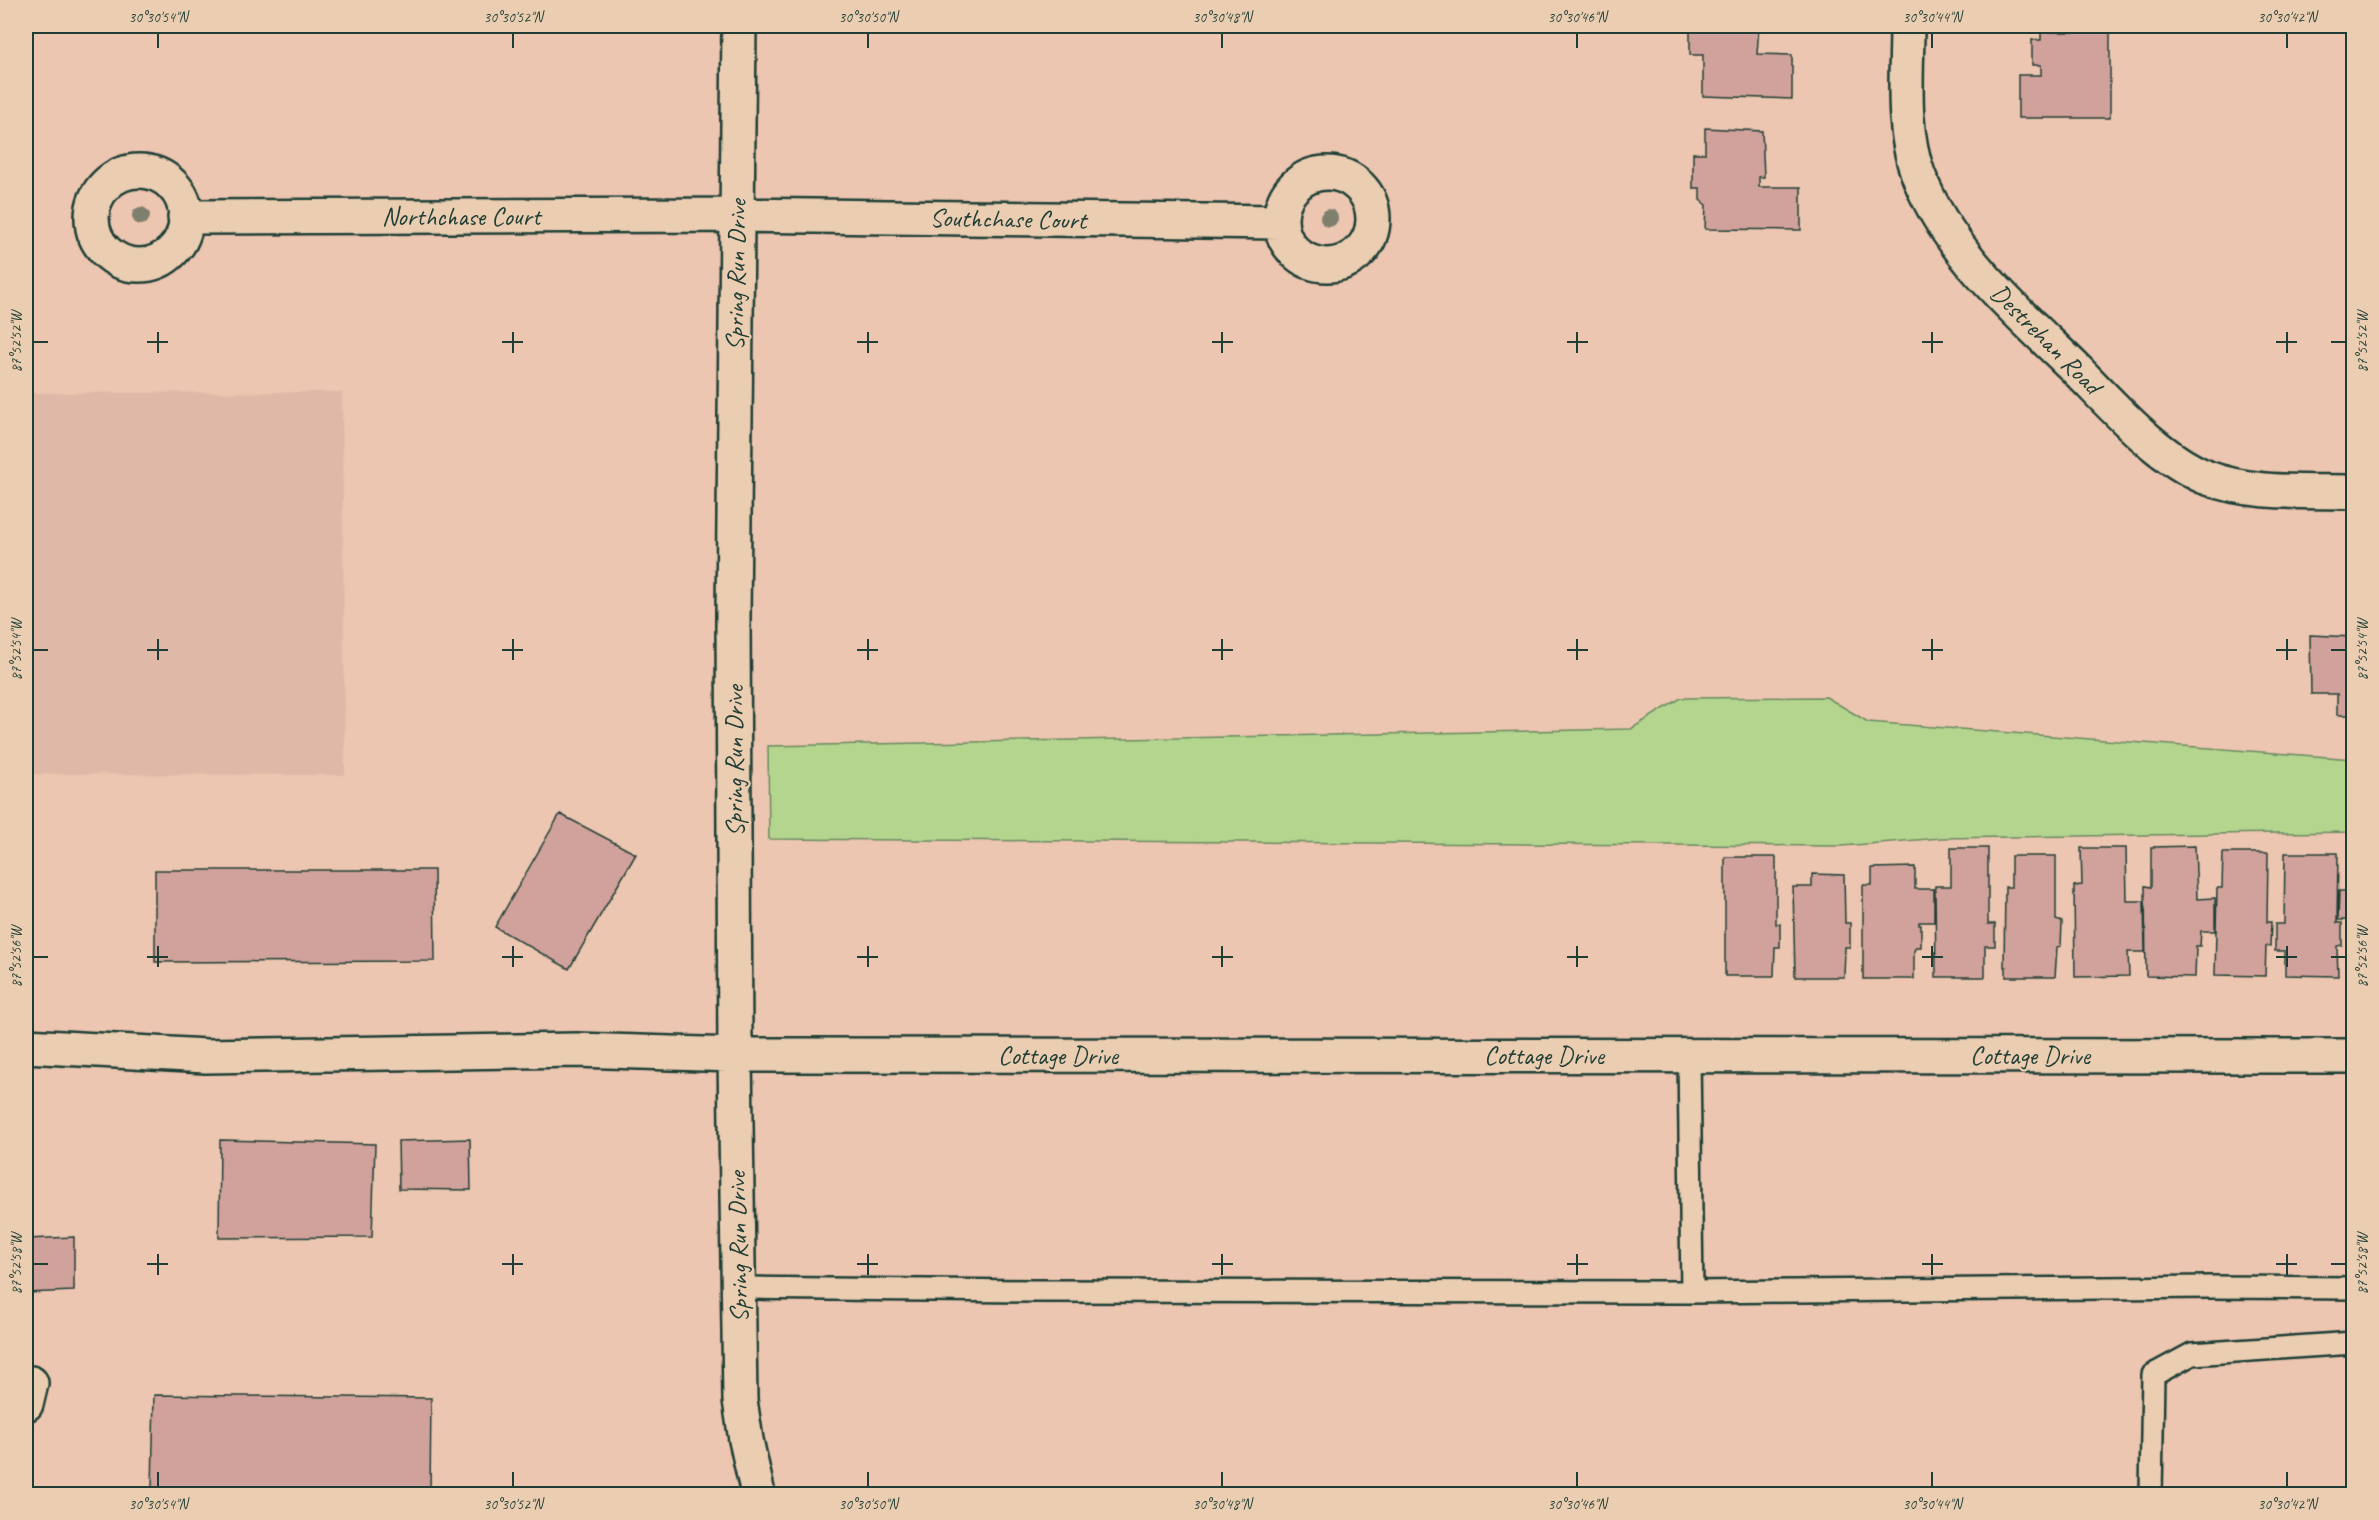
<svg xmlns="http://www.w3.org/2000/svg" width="2379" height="1520" font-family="Caveat,sans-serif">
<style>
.built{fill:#e0b8a8}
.green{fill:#b4d58e;stroke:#6a8961;stroke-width:1.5}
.building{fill:#d1a29b;stroke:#1f3d34;stroke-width:1.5}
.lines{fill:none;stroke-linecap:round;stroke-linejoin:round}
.service-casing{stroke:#1f3d34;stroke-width:26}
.minor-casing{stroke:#1f3d34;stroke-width:38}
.service{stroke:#ebceb2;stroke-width:21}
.minor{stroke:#ebceb2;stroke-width:33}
.tree{fill:#7f7f6e}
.ticks{fill:none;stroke:#1f3d34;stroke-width:2}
.labels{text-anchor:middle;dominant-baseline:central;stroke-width:4.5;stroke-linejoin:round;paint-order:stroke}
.street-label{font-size:26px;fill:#1f3d34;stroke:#ebceb2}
.neatline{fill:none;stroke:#1f3d34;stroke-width:2}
.ticks-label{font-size:15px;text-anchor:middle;fill:#1f3d34}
</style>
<rect width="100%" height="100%" fill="#ecc6b0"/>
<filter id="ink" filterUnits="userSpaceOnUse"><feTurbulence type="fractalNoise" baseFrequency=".0167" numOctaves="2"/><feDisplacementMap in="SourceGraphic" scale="12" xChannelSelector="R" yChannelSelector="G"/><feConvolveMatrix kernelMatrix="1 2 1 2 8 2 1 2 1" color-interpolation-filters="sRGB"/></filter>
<g filter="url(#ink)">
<!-- built -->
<path class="built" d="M342,392L345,775L26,774V393Z"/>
<!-- green -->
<path class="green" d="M1826,697L1868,722L2353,759V832L1941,838L1842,846L769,839L768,746L1631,729L1681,698Z"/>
<!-- building -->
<path class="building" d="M1690,26H1759L1757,54L1792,55V99L1703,96V55H1690Z
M2041,32H2110V118H2018V75H2041V65H2032V40H2041Z
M1705,128L1762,131L1764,177H1759V187H1801V230L1705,229L1706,205L1700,200V188H1693V153H1705Z
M2310,635L2354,637V715H2337V694H2311Z
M560,814L636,854L569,969L495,927Z
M2195,846L2197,899L2215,898V931H2201L2200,946H2196L2195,977L2146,976L2145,886L2151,887V847Z
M1951,848H1988V924H1995V946H1985V977H1936L1935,886H1951Z
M2081,848H2126L2127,901H2144L2145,952H2128L2129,976L2075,977L2074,886L2082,885Z
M2223,853H2268L2267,922H2271L2270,946H2266L2265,976L2215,975L2217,888H2222Z
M2285,853H2338L2337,923H2342V945L2337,946L2338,976L2285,975V951H2275V924H2284Z
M2011,856H2056V920L2062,922L2061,946L2057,947L2055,977H2006V967H2004L2005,887H2011Z
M1725,857H1776V924H1780V947H1775L1774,976H1725Z
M1915,867V889H1934V922H1919V925H1921V947H1916L1914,951V979H1863V885H1872V868Z
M155,870H434L435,961L155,962Z
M1812,874L1844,875L1845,923H1850V947H1845L1844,977H1795L1793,887H1812Z
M2339,891H2354V920H2338Z
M470,1139L471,1190L399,1189L398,1141Z
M220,1140L375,1144L372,1237L219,1238Z
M74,1237V1291L26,1293V1239Z
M154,1395L431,1398L430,1493L152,1490Z"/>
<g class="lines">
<defs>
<path id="service" d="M1689,1055L1692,1292L2209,1287L2354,1288
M738,1288L1030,1291L1692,1292
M2151,1494L2153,1375L2192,1354L2354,1343"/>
<path id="minor" d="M739,26L733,616L735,1055L740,1400L746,1440L758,1494
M1907,26C1907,74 1901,128 1918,174C1948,254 2018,312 2077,370C2114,407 2157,457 2205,477C2251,495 2305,491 2354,492
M92 218a47 47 0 1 1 94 0a47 47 0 1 1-94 0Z
M1281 219a46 46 0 1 1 92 0a46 46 0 1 1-92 0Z
M185,217L736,215L1281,222
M26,1046L206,1056L576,1050L735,1055L2354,1056
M26,1404L31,1383"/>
</defs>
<!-- service casing -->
<use href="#service" class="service-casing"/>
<!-- minor casing -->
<use href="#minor" class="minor-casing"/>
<!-- service -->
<use href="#service" class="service"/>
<!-- minor -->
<use href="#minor" class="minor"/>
</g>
<!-- trees -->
<g class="tree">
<circle cx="141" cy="216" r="9"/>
<circle cx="1329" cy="218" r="9"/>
</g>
</g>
<!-- ticks -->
<path class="ticks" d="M158,33V48M513,33V48M868,33V48M1222,33V48M1577,33V48M1932,33V48M2287,33V48M158,332V353M513,332V353M868,332V353M1222,332V353M1577,332V353M1932,332V353M2287,332V353M33,342H48M147,342H168M502,342H523M857,342H878M1212,342H1233M1567,342H1588M1922,342H1943M2276,342H2297M2331,342H2346M158,639V660M513,639V660M868,639V660M1222,639V660M1577,639V660M1932,639V660M2287,639V660M33,650H48M147,650H168M502,650H523M857,650H878M1212,650H1233M1567,650H1588M1922,650H1943M2276,650H2297M2331,650H2346M158,946V967M513,946V967M868,946V967M1222,946V967M1577,946V967M1932,946V967M2287,946V967M33,957H48M147,957H168M502,957H523M857,957H878M1212,957H1233M1567,957H1588M1922,957H1943M2276,957H2297M2331,957H2346M158,1254V1275M513,1254V1275M868,1254V1275M1222,1254V1275M1577,1254V1275M1932,1254V1275M2287,1254V1275M33,1264H48M147,1264H168M502,1264H523M857,1264H878M1212,1264H1233M1567,1264H1588M1922,1264H1943M2276,1264H2297M2331,1264H2346M158,1472V1487M513,1472V1487M868,1472V1487M1222,1472V1487M1577,1472V1487M1932,1472V1487M2287,1472V1487"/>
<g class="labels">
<!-- street labels -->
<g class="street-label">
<text x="461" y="216">Northchase Court</text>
<text transform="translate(1008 219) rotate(1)">Southchase Court</text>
<text transform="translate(736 275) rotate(-89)">Spring Run Drive</text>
<text transform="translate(2046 339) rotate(45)">Destrehan Road</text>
<text transform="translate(734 761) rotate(-90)">Spring Run Drive</text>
<text x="1058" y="1055">Cottage Drive</text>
<text x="1544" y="1055">Cottage Drive</text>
<text x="2030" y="1055">Cottage Drive</text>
<text transform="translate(738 1247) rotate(-91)">Spring Run Drive</text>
</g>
</g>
<!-- margin -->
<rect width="2379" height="1520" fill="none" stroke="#ebceb2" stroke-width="66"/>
<rect x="33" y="33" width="2313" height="1454" class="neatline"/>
<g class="ticks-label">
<text x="158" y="22">30°30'54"N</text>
<text x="513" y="22">30°30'52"N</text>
<text x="868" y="22">30°30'50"N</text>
<text x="1222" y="22">30°30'48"N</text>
<text x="1577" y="22">30°30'46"N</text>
<text x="1932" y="22">30°30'44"N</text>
<text x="2287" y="22">30°30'42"N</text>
<text transform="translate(2362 342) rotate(-90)" y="5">87°52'52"W</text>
<text transform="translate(16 342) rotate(-90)" y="5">87°52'52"W</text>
<text transform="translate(2362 650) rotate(-90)" y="5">87°52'54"W</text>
<text transform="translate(16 650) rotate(-90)" y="5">87°52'54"W</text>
<text transform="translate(2362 957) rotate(-90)" y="5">87°52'56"W</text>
<text transform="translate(16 957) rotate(-90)" y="5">87°52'56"W</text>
<text transform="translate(2362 1264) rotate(-90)" y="5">87°52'58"W</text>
<text transform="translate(16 1264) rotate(-90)" y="5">87°52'58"W</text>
<text x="158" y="1509">30°30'54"N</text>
<text x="513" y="1509">30°30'52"N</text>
<text x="868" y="1509">30°30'50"N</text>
<text x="1222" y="1509">30°30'48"N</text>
<text x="1577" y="1509">30°30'46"N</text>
<text x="1932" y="1509">30°30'44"N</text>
<text x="2287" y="1509">30°30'42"N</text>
</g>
</svg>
